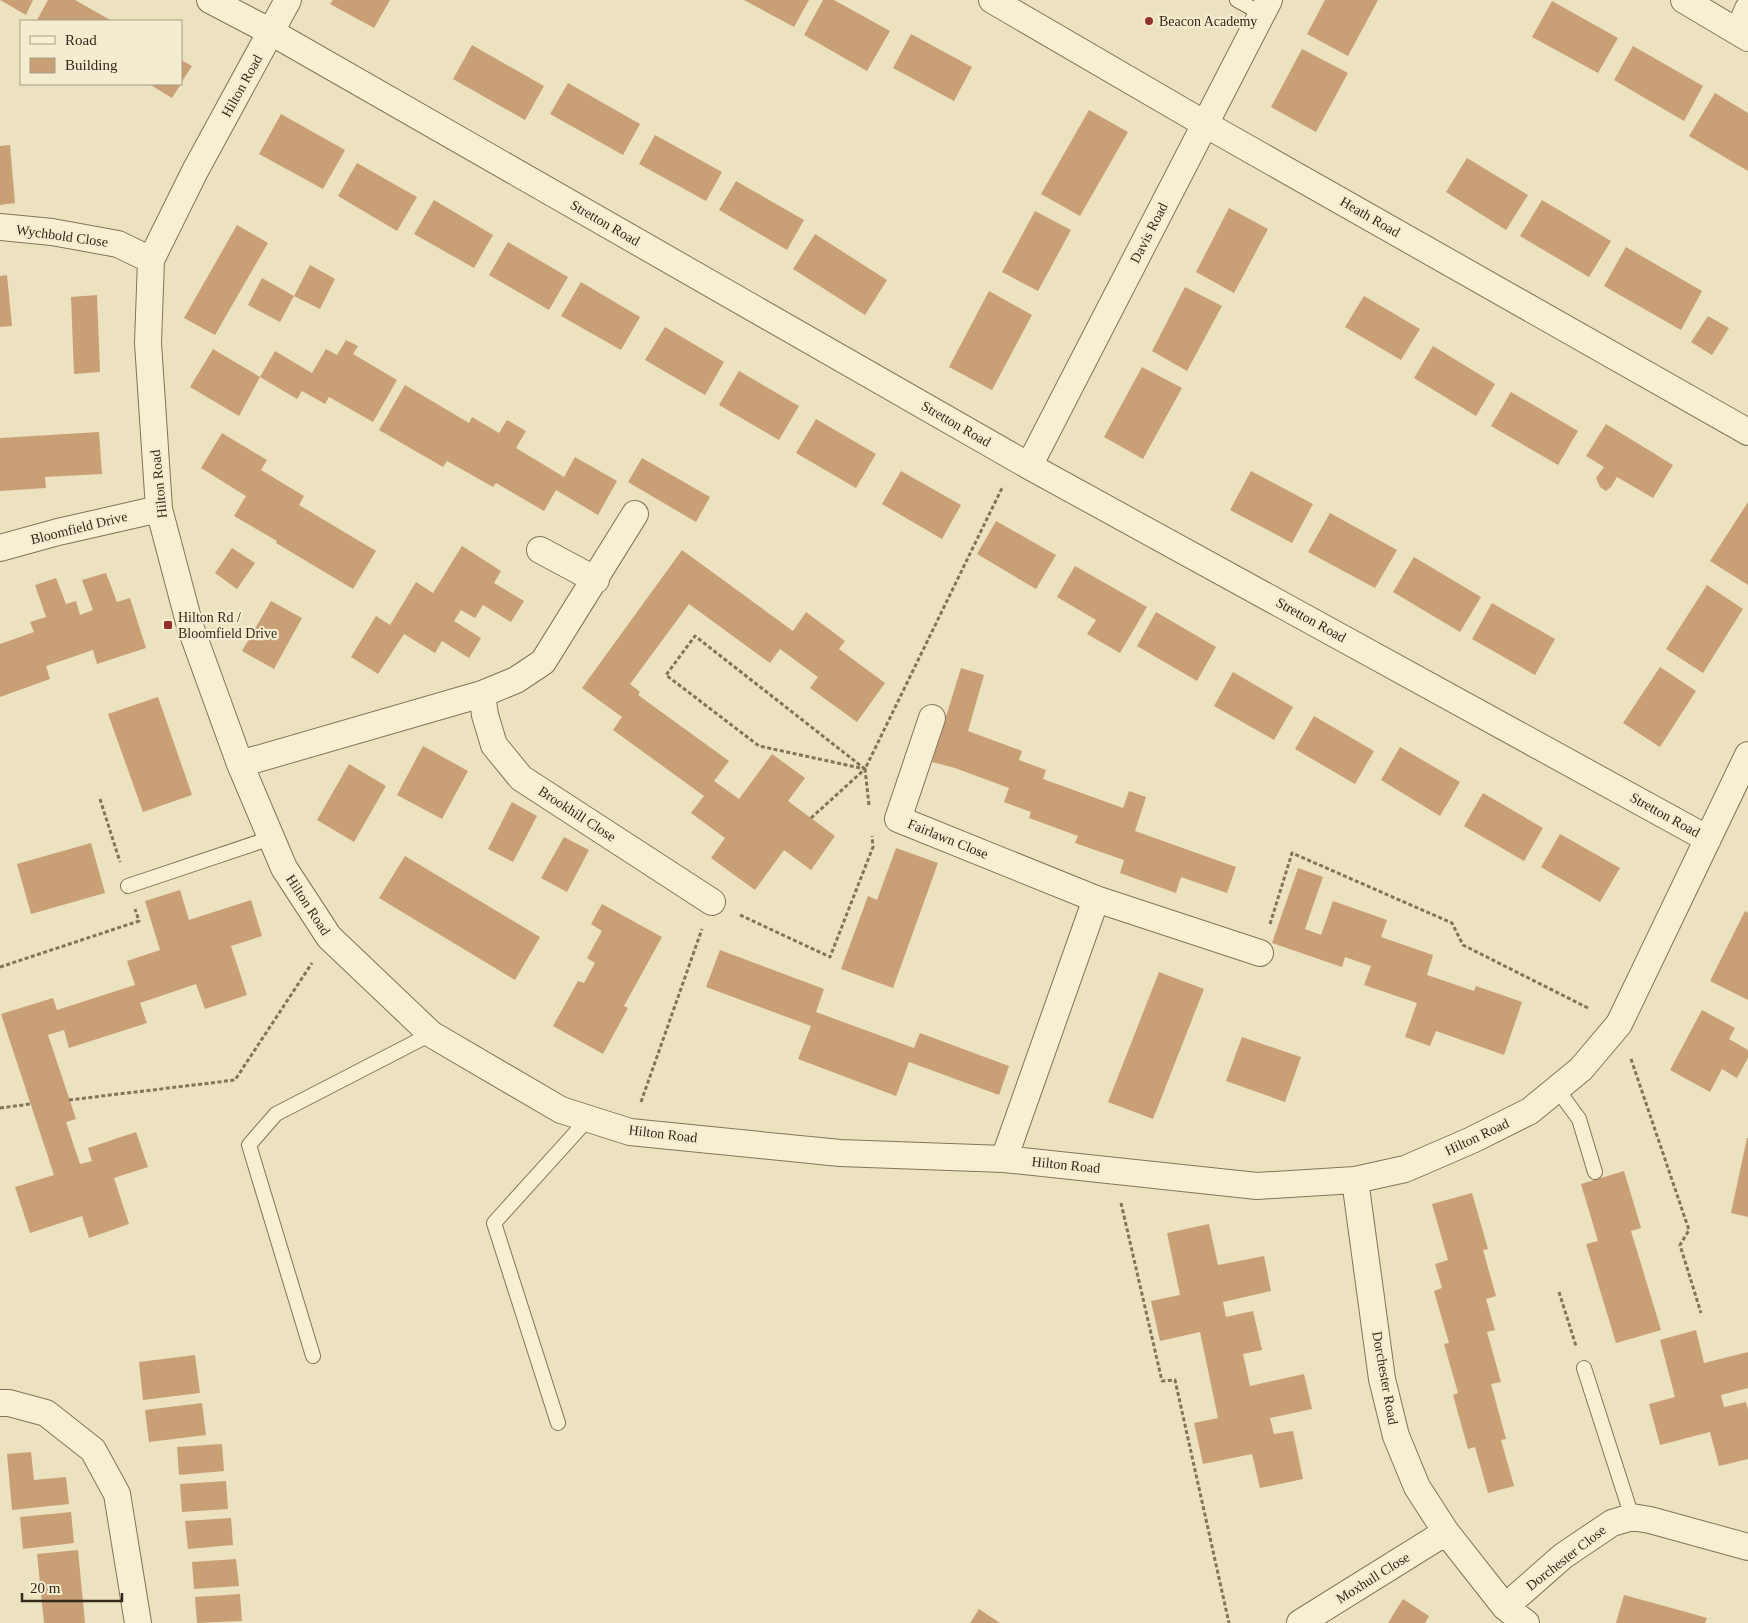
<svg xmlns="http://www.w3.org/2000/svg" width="1748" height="1623" font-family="Georgia,serif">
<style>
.building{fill:#c99f76}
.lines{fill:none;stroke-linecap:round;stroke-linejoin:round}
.lane-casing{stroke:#847358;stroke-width:16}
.street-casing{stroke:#847358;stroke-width:28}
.path{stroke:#847358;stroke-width:3;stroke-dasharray:4 2.5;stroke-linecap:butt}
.lane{stroke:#f7efd2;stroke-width:14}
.street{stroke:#f7efd2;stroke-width:26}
.poi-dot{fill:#91312b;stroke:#f4eccf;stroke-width:2}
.labels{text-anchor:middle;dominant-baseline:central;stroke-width:4.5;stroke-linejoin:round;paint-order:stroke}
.poi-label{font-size:14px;fill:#342a1c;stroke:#f4eccf;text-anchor:start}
.street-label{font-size:14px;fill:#342a1c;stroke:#f4eccf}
</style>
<rect width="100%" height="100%" fill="#ece2c0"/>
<!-- building -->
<path class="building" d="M0,0H33L26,15Z
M48,0H75L112,21H40L37,20Z
M333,0H390L374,28L330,4Z
M744,0H809L794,27Z
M823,0H834L890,31L867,71L804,35Z
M1325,0H1378L1348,56L1307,34Z
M1552,1L1618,38L1598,73L1532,37Z
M911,34L972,67L954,101L893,68Z
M472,45L544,86L525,120L453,79Z
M1633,46L1703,86L1684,121L1614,80Z
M1302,49L1348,73L1316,132L1271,107Z
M181,60L192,66L181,83Z
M568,83L640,124L623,155L550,114Z
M149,84H181L172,98Z
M1715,93L1748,113V171L1689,136Z
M1089,110L1128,132L1080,216L1041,194Z
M281,114L345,150L323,189L259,154Z
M655,135L722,172L706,201L639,164Z
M10,145L15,203L0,205V146Z
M1467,158L1528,195L1506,230L1446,192Z
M357,163L417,197L397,231L338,196Z
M736,181L804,220L787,250L719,210Z
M434,200L493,235L474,268L414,234Z
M1542,200L1611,241L1589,277L1520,236Z
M1229,208L1268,229L1234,293L1196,272Z
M1035,211L1071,230L1038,291L1002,272Z
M237,225L268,243L215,335L184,318Z
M815,234L887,280L865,315L793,269Z
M508,242L568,277L549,310L489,275Z
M1626,247L1702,291L1681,330L1604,286Z
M310,265L335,279L320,309L294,296L280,322L248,305L262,278L294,296Z
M7,275L12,326L0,327V276Z
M581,282L640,317L621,350L561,316Z
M1185,287L1222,306L1187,371L1152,351Z
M989,291L1032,315L992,390L949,367Z
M97,295L100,372L74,374L71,297Z
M1364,296L1420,329L1401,360L1345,327Z
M1708,316L1729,328L1712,355L1691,342Z
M665,327L724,362L705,395L645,360Z
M346,340L358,346L353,354L397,380L373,422L329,397L325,404L302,391L297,399L260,377L275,351L312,373L326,349L337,355Z
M1433,346L1495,384L1476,416L1414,378Z
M213,349L260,377L239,416L190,387Z
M1142,367L1182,388L1143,459L1104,437Z
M739,371L799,406L779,440L719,405Z
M405,385L469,423L472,417L499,433L507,420L526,431L516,448L564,477L575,457L617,481L598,515L556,490L544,511L496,483L493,487L447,461L443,467L379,430Z
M1511,392L1578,431L1558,465L1491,426Z
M816,419L876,454L856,488L796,453Z
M1606,424L1673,465L1653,498L1617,477L1611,487L1606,491L1600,487L1596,478L1604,467L1586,456Z
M99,432L102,474L45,477L46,488L0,491V438Z
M222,433L267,460L261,470L304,496L299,505L376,551L353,589L276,543L277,541L234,516L246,496L201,468Z
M642,458L710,497L696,522L628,482Z
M901,471L961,505L942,539L882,504Z
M1251,471L1313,504L1292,543L1230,510Z
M1748,502V585L1710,561Z
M1330,513L1397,550L1375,588L1308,552Z
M996,521L1056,555L1036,589L977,554Z
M462,546L501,571L494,583L524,601L511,622L483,605L475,618L461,610L454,621L481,638L469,658L442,641L435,653L404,634L378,674L351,657L376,616L390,625L416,582L433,593Z
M232,548L255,563L237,589L215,573Z
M682,550L793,631L806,612L845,641L839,649L885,683L857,722L810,688L818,677L780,649L770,663L689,604L630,684L640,692L638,695L729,761L714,781L739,799L772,754L805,778L788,801L835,836L811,870L784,850L755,890L711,858L725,838L691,813L704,796L613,730L622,717L582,688Z
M1414,557L1481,597L1460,632L1393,592Z
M1075,566L1147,607L1120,653L1087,634L1096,620L1057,597Z
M106,573L117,602L130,598L146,648L97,664L93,650L46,666L50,679L0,697V644L34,632L30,622L46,617L35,585L56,578L66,604L76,601L80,615L93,610L82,580Z
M1707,585L1743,609L1703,673L1666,649Z
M271,601L302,618L274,669L242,651Z
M1492,603L1555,639L1535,675L1472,639Z
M1156,612L1216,647L1197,681L1137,646Z
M1660,667L1696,691L1660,747L1623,723Z
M961,668L984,675L968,731L1022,751L1019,760L1046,770L1043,779L1123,808L1129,791L1146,797L1135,831L1236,867L1227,893L1181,877L1176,893L1120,873L1124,860L1075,843L1078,836L1029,818L1031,812L1004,802L1009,788L955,768L932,762Z
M1233,672L1293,707L1274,740L1214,706Z
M158,697L192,795L143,812L108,714Z
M1314,716L1374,751L1355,784L1295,749Z
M423,746L468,771L442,819L397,795Z
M1400,747L1460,782L1440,816L1381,780Z
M349,764L386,786L354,842L317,820Z
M1483,793L1543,828L1524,861L1464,826Z
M512,802L537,816L513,862L488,849Z
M1560,834L1620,868L1600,902L1541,867Z
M564,837L589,850L567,892L541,878Z
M91,843L105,893L31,914L17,864Z
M896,848L938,863L893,988L841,969L868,896L877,900Z
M405,856L540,937L515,980L379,898Z
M1298,868L1323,877L1305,929L1321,935L1333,901L1387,920L1381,937L1433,955L1427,975L1474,991L1476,986L1522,1002L1504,1055L1436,1031L1430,1046L1405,1037L1417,1003L1364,985L1371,966L1345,957L1342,967L1272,943Z
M180,890L189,920L251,900L262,936L231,946L247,995L205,1009L196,984L140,1003L147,1023L69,1048L64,1030L48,1035L76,1119L66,1122L80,1164L92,1161L88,1148L136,1132L148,1167L114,1178L129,1224L89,1238L82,1216L30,1233L15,1187L54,1175L1,1014L53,998L57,1010L135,985L127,961L160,950L145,901Z
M602,904L662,937L624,1006L628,1008L603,1054L553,1026L578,981L584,983L595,963L587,958L602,931L591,924Z
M1745,911L1748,913V1000L1710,981Z
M720,950L824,989L816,1012L914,1048L920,1033L1009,1066L999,1095L909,1062L896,1096L798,1059L811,1026L706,987Z
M1159,972L1204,989L1153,1119L1108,1102Z
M1702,1010L1735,1028L1729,1039L1748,1050V1058L1737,1078L1722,1069L1710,1092L1670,1070Z
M1242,1037L1301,1057L1285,1102L1226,1081Z
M1747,1138H1748V1217L1731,1213Z
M1624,1171L1641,1228L1631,1231L1661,1330L1616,1343L1586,1244L1598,1241L1581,1184Z
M1472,1193L1488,1249L1483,1250L1496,1296L1486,1299L1495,1330L1487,1332L1501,1382L1491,1384L1506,1439L1501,1440L1514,1486L1488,1493L1475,1447L1468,1449L1453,1395L1458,1393L1444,1344L1449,1343L1434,1291L1442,1288L1435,1264L1448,1260L1432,1204Z
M1209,1224L1218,1265L1264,1256L1271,1291L1223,1302L1226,1317L1253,1311L1262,1350L1243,1354L1250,1386L1304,1374L1312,1409L1270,1418L1274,1434L1293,1431L1303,1479L1260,1488L1252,1454L1203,1464L1194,1423L1218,1418L1200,1332L1160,1341L1151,1301L1180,1295L1167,1233Z
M1696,1330L1704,1363L1748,1352V1388L1721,1395L1724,1407L1746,1402L1748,1410V1459L1719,1466L1710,1432L1660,1445L1649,1404L1675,1397L1660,1340Z
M195,1355L200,1393L143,1400L139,1362Z
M202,1403L206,1435L149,1442L145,1410Z
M222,1444L224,1471L179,1475L177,1447Z
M31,1452L34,1480L66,1477L69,1504L12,1510L7,1454Z
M226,1481L228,1509L182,1512L180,1484Z
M71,1512L74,1543L23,1549L20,1517Z
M231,1518L233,1545L188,1549L185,1521Z
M78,1550L85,1623H44L37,1554Z
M236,1559L239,1586L194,1589L192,1562Z
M240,1594L242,1621L197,1623L195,1597Z
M1624,1595L1679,1610L1707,1618L1705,1623H1616Z
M1403,1599L1429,1616L1425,1623H1388Z
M979,1609L1000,1623H970Z"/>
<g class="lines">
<defs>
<path id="lane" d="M1237,0L1262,14
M128,886L271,838
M1557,1089L1579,1119L1595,1172
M313,1356L249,1145L276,1114L431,1034
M1584,1368L1632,1517
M558,1423L494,1223L588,1119"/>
<path id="street" d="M210,0L271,32L1029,466L1708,839
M288,0L195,171L151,260L148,343L159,509L190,626L240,764L284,868L329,937L431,1034L561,1110L630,1132L840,1153L1004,1159L1257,1186L1355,1180L1405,1169L1472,1140L1530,1111L1581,1069L1619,1024L1748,755
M992,0L1205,124L1748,432
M1684,0L1748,38
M1738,32L1748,9
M0,227L52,232L118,244L151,260
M1029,466L1269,0
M635,514L543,662L516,680L482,694L485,715L494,745L521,778L712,902
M0,548L58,532L159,509
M540,550L596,580
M932,718L898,819L1096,899L1260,953
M240,764L482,694
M1004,1159L1096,899
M1355,1180L1382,1379L1396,1436L1417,1487L1446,1532L1505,1607L1526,1623
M0,1403H9L46,1413L93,1450L117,1494L138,1623
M1505,1607L1563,1556L1612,1523L1632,1517L1650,1520L1748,1547
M1300,1623L1446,1532"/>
</defs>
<!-- lane casing -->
<use href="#lane" class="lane-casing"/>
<!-- street casing -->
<use href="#street" class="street-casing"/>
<!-- path -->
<path class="path" d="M100,799L120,862
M869,805L865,769L1003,486
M811,818L865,769L759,746L666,675L695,636L865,769
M740,915L830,957L873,847L872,836
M1270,924L1292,853L1452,923L1463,945L1590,1009
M0,967L139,921L135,909
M1631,1059L1689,1230L1680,1245L1701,1313
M69,1100L235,1080L312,963
M641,1102L702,929
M0,1108L30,1104
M1121,1203L1162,1381L1175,1380L1229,1623
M1559,1292L1576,1346"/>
<!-- lane -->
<use href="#lane" class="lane"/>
<!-- street -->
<use href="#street" class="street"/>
</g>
<!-- markers -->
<g class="poi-dot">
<circle cx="1149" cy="21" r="5"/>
<rect x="163" y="620" width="10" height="10" rx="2.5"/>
</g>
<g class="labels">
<!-- poi labels -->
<g class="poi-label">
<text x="1159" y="21">Beacon Academy</text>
<text x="178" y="617">Hilton Rd /<tspan x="178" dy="16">Bloomfield Drive</tspan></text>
</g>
<!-- street labels -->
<g class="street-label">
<text transform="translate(242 86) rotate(-61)">Hilton Road</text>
<text transform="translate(1370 217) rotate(30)">Heath Road</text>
<text transform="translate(605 223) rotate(30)">Stretton Road</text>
<text transform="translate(1149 233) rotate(-63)">Davis Road</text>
<text transform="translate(62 236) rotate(8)">Wychbold Close</text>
<text transform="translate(956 424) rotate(30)">Stretton Road</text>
<text transform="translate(159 484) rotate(-96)">Hilton Road</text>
<text transform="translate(79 528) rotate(-14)">Bloomfield Drive</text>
<text transform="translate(1311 620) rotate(29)">Stretton Road</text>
<text transform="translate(577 814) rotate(33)">Brookhill Close</text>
<text transform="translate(1665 815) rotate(29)">Stretton Road</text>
<text transform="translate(948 839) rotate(22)">Fairlawn Close</text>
<text transform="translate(308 905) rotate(57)">Hilton Road</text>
<text transform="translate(663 1134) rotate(7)">Hilton Road</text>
<text transform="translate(1477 1137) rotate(-25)">Hilton Road</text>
<text transform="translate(1066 1165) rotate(6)">Hilton Road</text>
<text transform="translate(1385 1378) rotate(80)">Dorchester Road</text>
<text transform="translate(1566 1558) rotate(-38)">Dorchester Close</text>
<text transform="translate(1373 1578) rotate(-32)">Moxhull Close</text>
</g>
</g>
<!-- legend -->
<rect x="20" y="20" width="162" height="65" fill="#f4eccf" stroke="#a79e87"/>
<rect x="30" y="36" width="25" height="8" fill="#f7efd2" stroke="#a79e87"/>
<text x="65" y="45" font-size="15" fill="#342a1c">Road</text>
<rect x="30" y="58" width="25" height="15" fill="#c99f76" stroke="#a79e87"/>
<text x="65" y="70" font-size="15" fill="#342a1c">Building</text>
<!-- scale -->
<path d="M22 1593v8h100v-8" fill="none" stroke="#342a1c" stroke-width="2.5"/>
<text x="30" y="1593" font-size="15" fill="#342a1c" stroke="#f4eccf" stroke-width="4" paint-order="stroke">20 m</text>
</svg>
